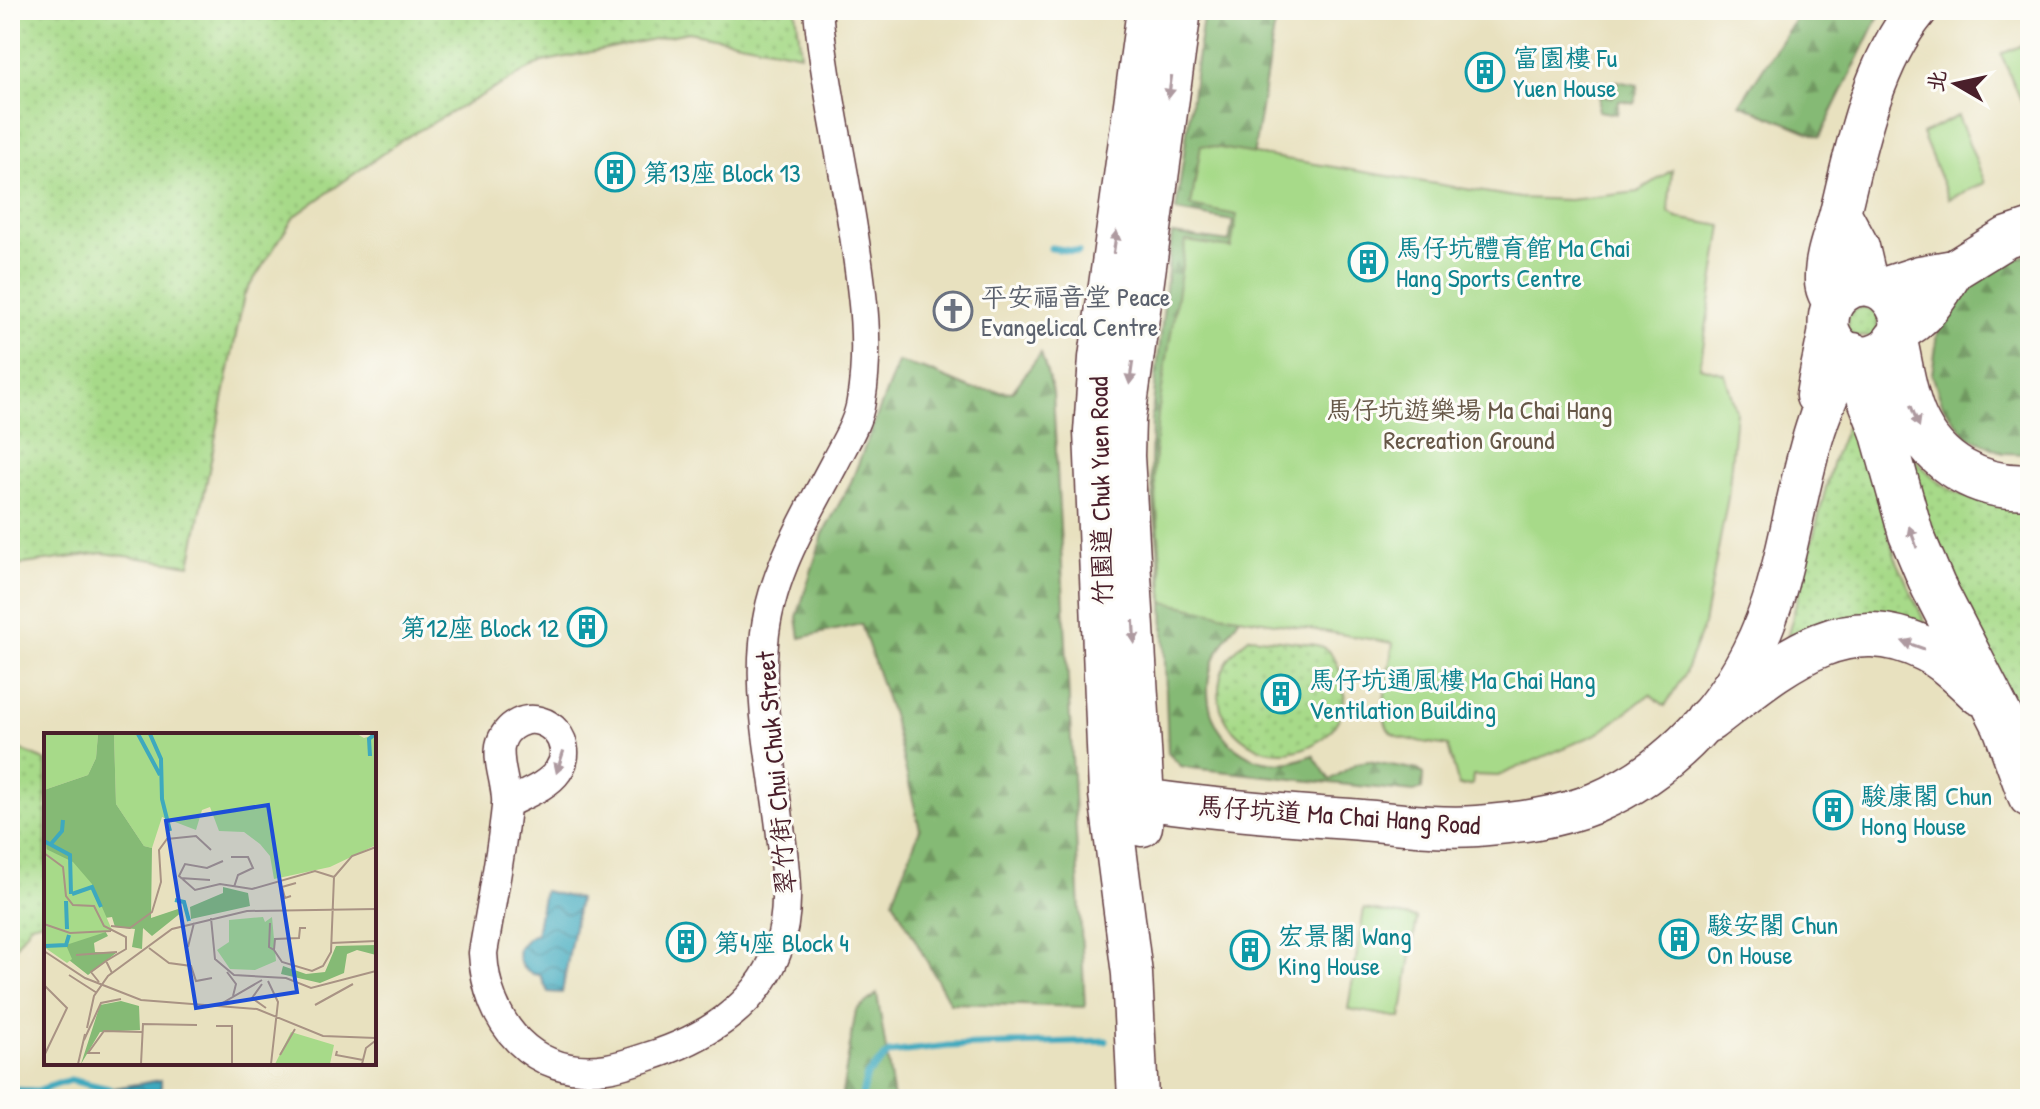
<svg xmlns="http://www.w3.org/2000/svg" width="2040" height="1109" font-family="'Patrick Hand','LXGW WenKai TC',sans-serif">
<style>
.grass{fill:url(#grass-dots);stroke:#787c5a;stroke-width:2}
.forest{fill:url(#forest-firs);stroke:#686c50;stroke-width:2}
.park{fill:#a7da89;stroke:#787c5a;stroke-width:2}
.water{fill:url(#water-waves);stroke:#446474;stroke-width:2}
.lines{fill:none;stroke-linecap:round;stroke-linejoin:round}
.stream{stroke:#3ea9be;stroke-width:7}
.street-casing{stroke:#623c41;stroke-width:31}
.secondary-casing{stroke:#623c41;stroke-width:43}
.highway-casing{stroke:#623c41;stroke-width:47}
.street{stroke:#fff;stroke-width:28}
.secondary{stroke:#fff;stroke-width:40}
.highway{stroke:#fff;stroke-width:44}
.oneway{fill:#ae9aa0}
.labels{text-anchor:middle;dominant-baseline:central;stroke-width:6;stroke-linejoin:round;paint-order:stroke}
.culture-label{font-size:26px;fill:#0d838f;stroke:#fdfcf7;text-anchor:start}
.worship-label{font-size:26px;fill:#5b616d;stroke:#fdfcf7;text-anchor:start}
.park-label{font-size:26px;fill:#665747;stroke:#fdfcf7}
.street-label{font-size:26px;fill:#4a1f2b;stroke:#fdfcf7}
.inset-river{fill:none;stroke:#3ea9be;stroke-width:4}
.inset-road{fill:none;stroke:#a99384;stroke-width:2}
.view{fill:#1d4ed8;fill-opacity:0.15;stroke:#1d4ed8;stroke-width:4}
.inset-edge{fill:none;stroke:#4a1f2b;stroke-width:4}
</style>
<defs>
<pattern id="grass-dots" width="8" height="8" patternUnits="userSpaceOnUse" patternTransform="scale(2)"><rect width="8" height="8" fill="#a7da89"/><path d="M2 2h.1M6 6h.1" fill="none" stroke="#91bb76" stroke-width="1.8" stroke-linecap="round"/></pattern>
<pattern id="forest-firs" width="22" height="20" patternUnits="userSpaceOnUse" patternTransform="scale(2)"><rect width="22" height="20" fill="#85ba75"/><path d="M5 1l3.5 6h-7zM16 11l3.5 6h-7z" fill="#6f9760"/></pattern>
<pattern id="water-waves" width="16" height="10" patternUnits="userSpaceOnUse" patternTransform="scale(2)"><rect width="16" height="10" fill="#3ea9be"/><path d="M0 5q4-4 8 0t8 0" fill="none" stroke="#36899b"/></pattern>
</defs>
<rect width="100%" height="100%" fill="#fdfcf7"/>
<filter id="ink" filterUnits="userSpaceOnUse"><feTurbulence type="fractalNoise" baseFrequency=".0125" numOctaves="2"/><feDisplacementMap in="SourceGraphic" scale="16" xChannelSelector="R" yChannelSelector="G"/><feConvolveMatrix kernelMatrix="1 2 1 2 8 2 1 2 1" color-interpolation-filters="sRGB"/></filter>
<filter id="wash" filterUnits="userSpaceOnUse"><feTurbulence type="fractalNoise" baseFrequency=".006" numOctaves="4" result="noise"/><feDisplacementMap in="SourceGraphic" scale="32" xChannelSelector="R" yChannelSelector="G"/><feGaussianBlur stdDeviation="1.8" result="paint"/><feColorMatrix in="noise" values="0 0 0 0 0 0 0 0 0 0 0 0 0 0 0 0 0 1.4 0 .05"/><feComposite in="paint" operator="in"/></filter>
<g filter="url(#wash)">
<rect width="100%" height="100%" fill="#e8e1bf"/>
<!-- grass -->
<path class="grass" d="M10,10H796L801,54L688,32L542,62L400,141L294,217L244,295L190,565L103,553L24,564L10,569Z
M1861,307C1880,309 1882,323 1873,337L1848,336L1847,314Z
M1853,410L1858,421L1895,557L1927,627L1787,639L1833,460Z
M1907,449C1943,495 1972,506 2030,502V705L2011,715L1942,578Z
M1250,637C1265,639 1313,642 1323,647C1334,653 1339,667 1342,678C1359,740 1278,778 1234,731C1226,723 1220,710 1219,699C1217,671 1229,653 1250,637Z
M10,745L46,761V920L31,924L10,954Z"/>
<!-- forest -->
<path class="forest" d="M1204,10H1277L1248,188L1221,614L1240,617C1230,632 1218,648 1212,665C1195,717 1234,769 1290,762C1297,761 1306,757 1313,755L1330,780L1357,763L1368,761L1418,770L1423,774L1422,789L1414,792L1191,768L1181,766L1168,753L1163,603L1151,470L1152,414L1172,234L1229,242L1233,221L1176,211Z
M1801,10H1882L1820,137L1740,104Z
M1616,81L1638,85L1635,103L1619,100L1617,114L1598,111L1600,95L1613,97Z
M2030,254V454L2003,453L1967,436L1943,406L1932,374L1939,325L1969,287L2015,259Z
M1041,353L1053,393L1085,1007L950,1003L893,900L920,829L893,718L861,624L800,638L797,617L823,534L851,482L898,362L927,370L972,389L1012,392Z
M877,994L894,1099H841L856,1010Z"/>
<!-- park -->
<path class="park" d="M2030,42V121L2001,54Z
M1958,116L1985,183L1949,199L1922,134Z
M1201,145L1520,198L1569,200L1638,192L1672,170L1668,212L1677,218L1722,226L1700,367L1725,374L1736,411L1728,497L1704,624L1685,673L1665,706L1650,694L1599,733L1498,776L1473,775L1472,785L1459,786L1448,746C1434,743 1404,741 1393,734C1374,723 1391,663 1393,643L1221,614L1164,602L1154,468L1158,414L1186,241L1231,248L1237,215L1191,206Z
M1364,909L1417,918L1401,1018L1348,1009Z"/>
<!-- water -->
<path class="water" d="M544,891L579,899L562,993L548,992L540,975C523,974 516,963 519,947L529,937L536,934Z
M161,1080V1099H119L109,1089Z"/>
<g class="lines">
<!-- stream -->
<path class="stream" d="M1051,248L1078,252
M10,1090L37,1091L70,1080L109,1089
M861,1099L867,1075L889,1053L948,1046L1106,1041"/>
</g>
</g>
<g filter="url(#ink)">
<g class="lines">
<defs>
<path id="street" d="M506,804C522,795 547,787 558,771C577,745 548,709 518,723C509,727 502,736 500,746C497,766 508,787 506,807C501,856 491,905 483,953C486,1023 533,1079 607,1068C621,1066 634,1061 647,1057C702,1040 756,1008 777,952C791,913 786,875 781,835C774,772 758,707 764,643C769,577 804,521 834,464C844,444 858,423 861,401C870,347 863,295 855,242C844,165 825,88 818,10"/>
<path id="secondary" d="M1840,212L1859,247L1868,286
M1880,289L1920,276L1954,270L2006,238L2030,230
M1833,303C1829,296 1825,289 1825,281C1824,255 1835,233 1841,209C1856,145 1874,62 1917,10
M1899,331C1925,320 1940,293 1954,270
M1816,396C1819,375 1824,355 1828,335C1829,328 1828,322 1829,316C1832,297 1850,283 1869,286C1880,287 1888,294 1894,303C1922,346 1849,384 1829,330
M1109,794C1189,807 1270,814 1350,819C1391,822 1435,829 1477,826C1516,823 1558,818 1595,803C1679,767 1742,692 1771,606C1796,534 1804,411 1853,355
M1142,826L1144,800L1124,456L1125,419L1181,10
M1138,1099L1132,974L1109,794L1094,432L1099,358L1147,10"/>
<path id="highway" d="M1895,341C1901,366 1904,395 1915,419C1935,464 1981,490 2030,486
M1853,355L1882,430L1911,534L1933,586L2004,724L2030,795
M1708,720C1773,671 1840,605 1927,650C1947,660 1964,678 1980,693"/>
</defs>
<!-- street casing -->
<use href="#street" class="street-casing"/>
<!-- secondary casing -->
<use href="#secondary" class="secondary-casing"/>
<!-- highway casing -->
<use href="#highway" class="highway-casing"/>
<!-- street -->
<use href="#street" class="street"/>
<!-- secondary -->
<use href="#secondary" class="secondary"/>
<!-- highway -->
<use href="#highway" class="highway"/>
</g>
<!-- one-way arrows -->
<defs><path id="oneway-solid" d="M-6-.8H1V-3.2L6.5 0L1 3.2V.8H-6Z" transform="scale(2)"/></defs>
<g class="oneway">
<use href="#oneway-solid" transform="translate(1170 87) rotate(98)"/>
<use href="#oneway-solid" transform="translate(1115 242) rotate(-82)"/>
<use href="#oneway-solid" transform="translate(1131 373) rotate(98)"/>
<use href="#oneway-solid" transform="translate(1915 416) rotate(68)"/>
<use href="#oneway-solid" transform="translate(1913 537) rotate(-110)"/>
<use href="#oneway-solid" transform="translate(1134 632) rotate(87)"/>
<use href="#oneway-solid" transform="translate(1913 645) rotate(-161)"/>
<use href="#oneway-solid" transform="translate(560 762) rotate(108)"/>
</g>
</g>
<!-- icons -->
<defs>
<symbol id="building-ring" viewBox="-11 -11 22 22"><circle r="9.5" fill="#fdfcf7" stroke="#0f9aa8" stroke-width="1.5"/><path d="M-4-6H4V6H1V3H-1V6H-4ZM-2.5-4.3h1.7v1.8h-1.7ZM.8-4.3h1.7v1.8H.8ZM-2.5-1h1.7V.8h-1.7ZM.8-1h1.7V.8H.8Z" fill="#0f9aa8"/></symbol>
<symbol id="church-ring" viewBox="-11 -11 22 22"><circle r="9.5" fill="#fdfcf7" stroke="#6b7280" stroke-width="1.5"/><path d="M-1.2-6h2.4v3.5h3.3v2.4h-3.3V6h-2.4V-.1h-3.3v-2.4h3.3Z" fill="#6b7280"/></symbol>
</defs>
<g fill-rule="evenodd">
<use href="#building-ring" x="1463" y="50" width="44" height="44"/>
<use href="#building-ring" x="593" y="150" width="44" height="44"/>
<use href="#building-ring" x="1346" y="240" width="44" height="44"/>
<use href="#church-ring" x="931" y="289" width="44" height="44"/>
<use href="#building-ring" x="565" y="605" width="44" height="44"/>
<use href="#building-ring" x="1259" y="672" width="44" height="44"/>
<use href="#building-ring" x="1811" y="788" width="44" height="44"/>
<use href="#building-ring" x="1657" y="917" width="44" height="44"/>
<use href="#building-ring" x="664" y="920" width="44" height="44"/>
<use href="#building-ring" x="1228" y="928" width="44" height="44"/>
</g>
<g class="labels">
<!-- culture labels -->
<g class="culture-label">
<text x="1513" y="57">富園樓 Fu<tspan x="1513" dy="30">Yuen House</tspan></text>
<text x="643" y="172">第13座 Block 13</text>
<text x="1396" y="247">馬仔坑體育館 Ma Chai<tspan x="1396" dy="30">Hang Sports Centre</tspan></text>
<text x="559" y="627" text-anchor="end">第12座 Block 12</text>
<text x="1309" y="679">馬仔坑通風樓 Ma Chai Hang<tspan x="1309" dy="30">Ventilation Building</tspan></text>
<text x="1861" y="795">駿康閣 Chun<tspan x="1861" dy="30">Hong House</tspan></text>
<text x="1707" y="924">駿安閣 Chun<tspan x="1707" dy="30">On House</tspan></text>
<text x="1278" y="935">宏景閣 Wang<tspan x="1278" dy="30">King House</tspan></text>
<text x="714" y="942">第4座 Block 4</text>
</g>
<!-- worship labels -->
<g class="worship-label">
<text x="981" y="296">平安福音堂 Peace<tspan x="981" dy="30">Evangelical Centre</tspan></text>
</g>
<!-- park labels -->
<g class="park-label">
<text x="1469" y="409">馬仔坑遊樂場 Ma Chai Hang<tspan x="1469" dy="30">Recreation Ground</tspan></text>
</g>
<!-- street labels -->
<g class="street-label">
<text transform="translate(1100 491) rotate(-91)">竹園道 Chuk Yuen Road</text>
<text transform="translate(775 773) rotate(-95)">翠竹街 Chui Chuk Street</text>
<text transform="translate(1339 815) rotate(4)">馬仔坑道 Ma Chai Hang Road</text>
</g>
</g>
<!-- overview -->
<g transform="translate(44 733)">
<rect width="332" height="332" fill="#e8e1bf"/>
<path d="M0,1H54L52,25L44,42L0,57ZM70,1H313L320,5L332,1V112L286,134L230,146L226,123L216,111L200,99L175,98L166,74L158,77L152,97L118,84L108,115L100,113L72,71Z" fill="#a7da89"/>
<path d="M54,1H70L72,71L100,113L108,115L107,185L134,176L138,179L108,203L99,195L98,216L88,214L91,196L71,194L68,184L54,186L64,203L50,210L51,219L72,220L44,242L6,212L0,57L44,42L52,25ZM179,154L204,160L206,173L147,186L146,174L179,160ZM332,212V222L313,217L303,221L300,240L276,250L237,241L239,233L262,241L281,239L292,213ZM77,268L95,273L96,297L56,299L37,331L56,272Z" fill="#85ba75"/>
<path d="M0,115L29,129L48,151L68,197L22,212L28,226L23,230L0,214ZM219,184L221,189L228,184L232,228L211,237L186,236L173,217L185,209V187ZM247,299L290,312L286,331H231Z" fill="#a7da89"/>
<path class="inset-river" d="M94,1L116,42M106,1L117,26L118,66L126,98M326,23L325,6L331,1M0,108L26,122L27,161M6,112L18,98L19,87M28,161L48,154L57,174M131,167L140,169L145,188M22,168L23,196M1,213L22,212L25,202"/>
<path class="inset-road" d="M0,120L19,134L22,163L29,172L50,173L60,193L82,204V216L62,228L68,240M187,124H204L209,135L194,142L190,154M179,128L163,135L141,131L135,143L151,157L176,151L208,156L271,138L290,144M136,145L166,147M247,163L241,165L238,154L252,150M167,185L171,226L190,242L242,245L267,255L332,238M226,190L225,214L230,217M0,191L26,200L67,198M67,193L86,195L108,179L117,149L115,117L123,106L152,103L167,117M262,195H256L255,205L231,206L230,217L238,229L268,238L279,233L287,219L290,144L308,123L332,114M287,210L332,208M144,214L150,190M105,215L125,230L147,233L152,248L168,245M0,218L41,245L97,267L213,276L279,303L332,305M32,222L73,219M183,239L192,251L189,263M25,242L53,260M224,248L234,269L227,331M55,249L47,239L62,228M218,251L208,265L222,275M0,252L23,275L0,323M175,272L218,247M271,272L309,251M172,293H188V331M43,295L50,263L64,243L128,196L203,178L332,176M40,307L57,270L77,266M293,318L292,322L319,327M56,320H44L60,298L98,299M236,322L251,296M34,331L41,301M97,331L99,291L153,292M318,331L322,315L331,308"/>
<path class="view" d="M224,72L253,259L152,275L122,88Z"/>
<rect width="332" height="332" class="inset-edge"/>
</g>
<!-- margin -->
<rect width="2040" height="1109" fill="none" stroke="#fdfcf7" stroke-width="40"/>
<!-- north arrow -->
<g transform="translate(1956 84) rotate(279)" stroke="#fdfcf7" stroke-width="6" paint-order="stroke">
<path d="M0-6L14 30L0 20L-14 30Z" fill="#4a1f2b"/>
<text y="-12" font-size="22" font-weight="bold" text-anchor="middle" fill="#4a1f2b">北</text>
</g>
</svg>
